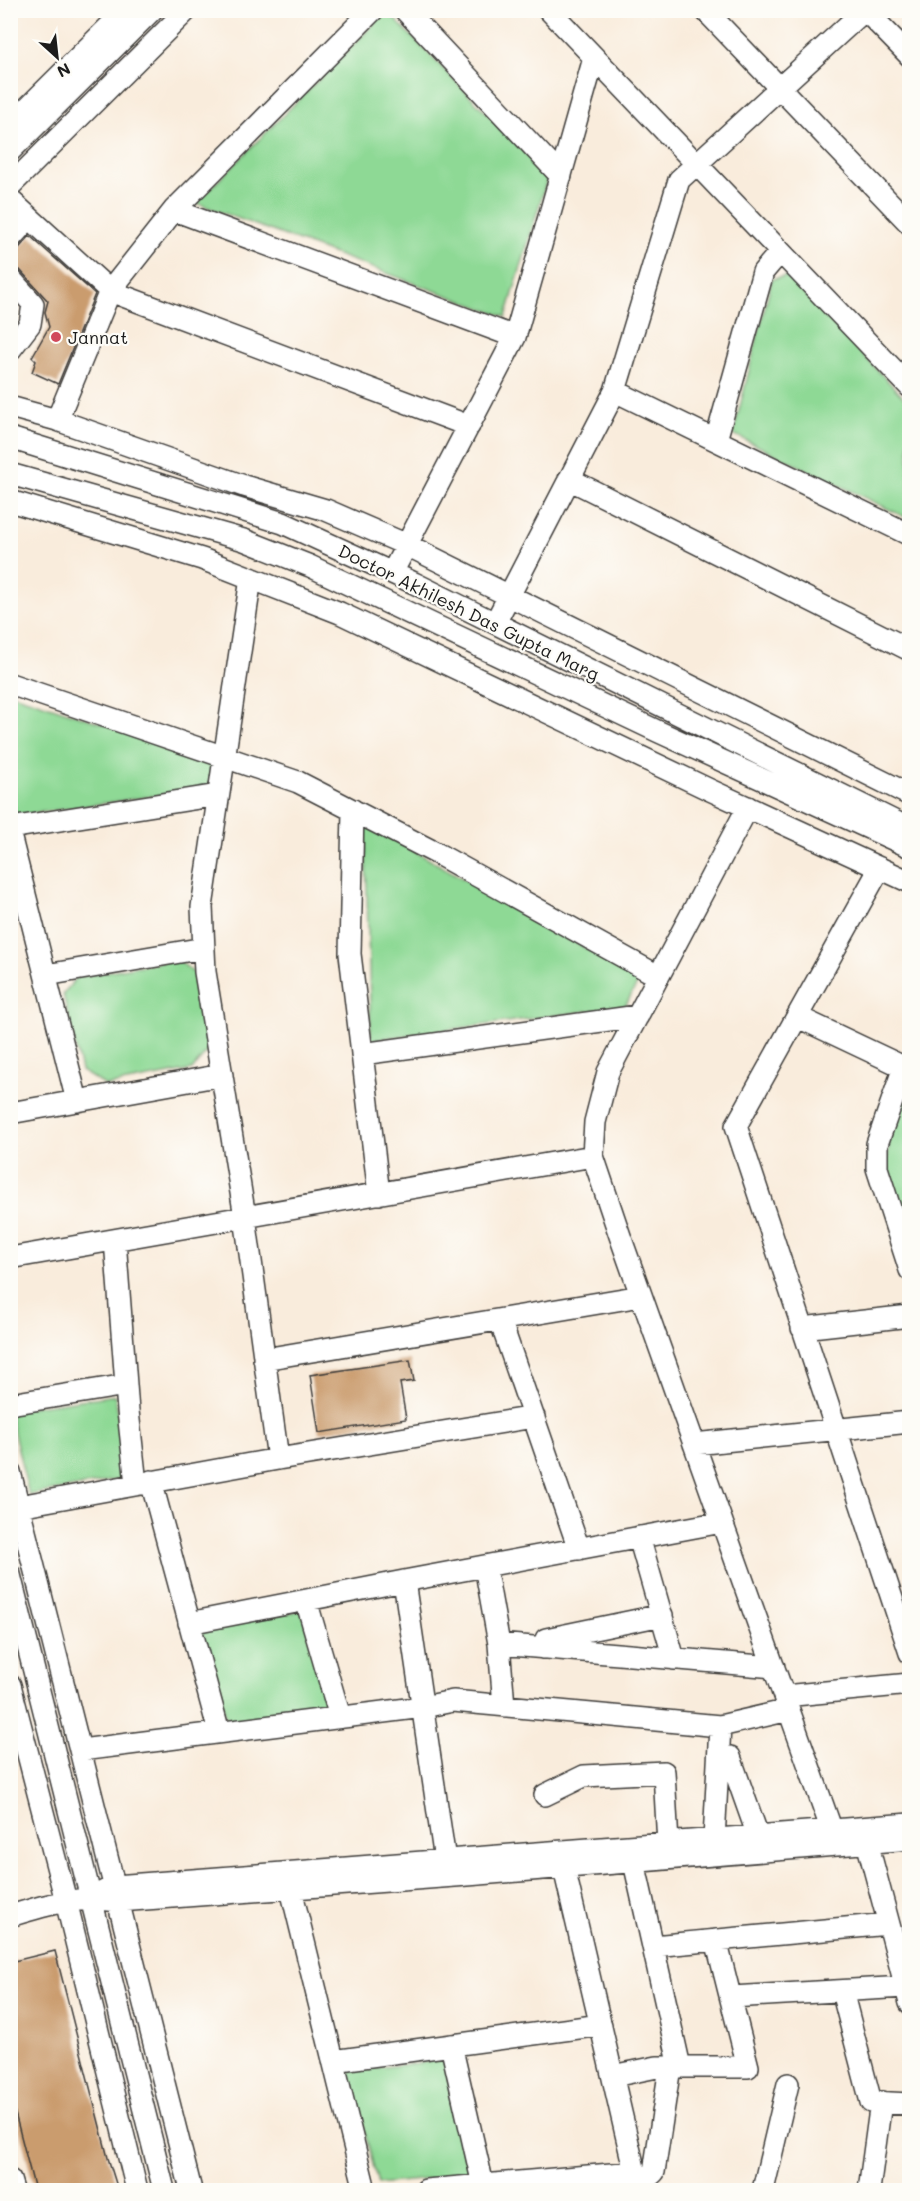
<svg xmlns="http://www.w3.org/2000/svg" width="920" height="2201" font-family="Mali,sans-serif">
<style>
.green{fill:#8ed995;stroke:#557a58;stroke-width:1.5}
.building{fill:#ca9c6e}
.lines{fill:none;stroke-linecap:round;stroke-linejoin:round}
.minor-casing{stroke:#3d3b39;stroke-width:24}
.minor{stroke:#fff;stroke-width:21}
.poi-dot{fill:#d1495b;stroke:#fdfcf7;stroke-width:2}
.labels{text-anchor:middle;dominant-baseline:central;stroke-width:4.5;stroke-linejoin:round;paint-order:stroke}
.poi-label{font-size:18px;fill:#1c1c1c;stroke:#fdfcf7;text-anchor:start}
.street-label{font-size:18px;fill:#1c1c1c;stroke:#fdfcf7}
</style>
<rect width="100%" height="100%" fill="#fdfcf7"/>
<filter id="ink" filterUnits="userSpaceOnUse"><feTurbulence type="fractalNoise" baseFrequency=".0167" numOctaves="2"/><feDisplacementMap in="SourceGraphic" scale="12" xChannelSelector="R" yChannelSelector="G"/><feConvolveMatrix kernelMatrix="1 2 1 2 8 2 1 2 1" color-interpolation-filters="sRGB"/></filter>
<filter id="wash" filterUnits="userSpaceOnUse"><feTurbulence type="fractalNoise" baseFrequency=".008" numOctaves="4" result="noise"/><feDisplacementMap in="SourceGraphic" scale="24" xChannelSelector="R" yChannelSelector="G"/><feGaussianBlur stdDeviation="1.35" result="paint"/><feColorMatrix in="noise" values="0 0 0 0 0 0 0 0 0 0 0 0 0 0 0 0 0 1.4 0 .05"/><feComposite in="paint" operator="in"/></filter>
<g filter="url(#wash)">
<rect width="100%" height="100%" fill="#f9ecdc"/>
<!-- green -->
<path class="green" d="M387,11L548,176L506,317L196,203Z
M787,276L909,403V519L733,434L772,279Z
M10,693L213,760L209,788L16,816L10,789Z
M365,823L640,979L625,1006L371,1040Z
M177,959L196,975L208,1050L192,1070L106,1086L81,1071L63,994L77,977Z
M908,1084L910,1085L909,1237L887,1163L890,1133Z
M115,1395L128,1478L29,1495L11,1421L10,1410Z
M302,1610L328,1713L228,1724L201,1630Z
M444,2060L472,2175L378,2184L349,2071Z"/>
<g id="blocks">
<!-- building -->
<path class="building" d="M30,236L95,294L58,384L32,372L36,361L32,357L49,327L45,312L48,301L20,270L10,266V251L19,248Z
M410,1360L414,1381L400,1383L406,1419L319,1433L310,1375Z
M55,1951L108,2158L118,2190H35L10,2094V1962Z"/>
</g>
</g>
<g filter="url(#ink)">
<use href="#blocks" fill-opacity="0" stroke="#3d3b39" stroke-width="1.5"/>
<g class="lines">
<defs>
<path id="minor" d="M405,10L561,176
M549,10L910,387
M705,10L910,224
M865,10L910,56
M10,125L126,10
M10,151L152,10
M10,186L187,10
M10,200L110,291L469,426
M174,210L515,337
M10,239L29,218
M10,278L33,304L30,324L10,350
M615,391L910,535
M10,407L57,420L244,486L326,510L407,545L910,795
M57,420L110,291L174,210L373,10
M10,438L283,523L414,583L910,829
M716,440L763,272L780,252
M10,474L244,540L310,566L657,731L910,847
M569,479L910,650
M10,501L202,559L340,613L710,790L910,882
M392,573L515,337L594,58
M251,578L202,907L205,972L245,1217L278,1459
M495,623L615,391L679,180L865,10
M10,684L298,782L436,853L658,976
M748,807L608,1072L595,1122L593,1156L620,1236L837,1845
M353,810L350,954L379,1194
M10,828L218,795
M10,835L77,1101
M880,868L736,1126L910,1653
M46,975L204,948
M798,1017L910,1070
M362,1054L638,1016
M904,1067L877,1144V1168L910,1270
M10,1113L222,1075
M115,1240L128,1411L136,1484
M10,1258L593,1156
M500,1320L579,1549
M802,1328L910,1316
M264,1359L641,1296
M10,1404L126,1385
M694,1444L910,1422
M10,1472L191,2190
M151,1481L219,1732
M19,1506L278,1459L534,1417
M639,1537L674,1659
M485,1566L499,1644L504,1706
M10,1575L164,2190
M404,1581L447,1874
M306,1600L340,1717
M189,1623L404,1581L722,1522
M499,1644L774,1667
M543,1648L546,1639L662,1615
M10,1685L66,1901L137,2190
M784,1696L910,1684
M81,1750L423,1707L453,1701L720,1726L789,1710
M719,1756L730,1757L758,1836
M545,1795L584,1776L664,1772L668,1844
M714,1840L720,1726
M867,1842L910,2003
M634,1862L680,2067
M564,1868L639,2190
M291,1889L365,2190
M91,1898L115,1886L910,1824
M10,1916C52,1903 75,1896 119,1901C383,1882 646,1862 910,1839
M653,1946L888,1924
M842,1991L871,2102L910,2104
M731,1997L905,1987
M451,2045L483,2185
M333,2061L601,2025
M613,2076L657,2067H748L716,1940
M10,2180L13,2190
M426,2190L634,2172
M644,2190L638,2186L654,2172L670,2067
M763,2190L788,2084
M869,2190L881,2102"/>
</defs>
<!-- minor casing -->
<use href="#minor" class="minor-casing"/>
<!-- minor -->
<use href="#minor" class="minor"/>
</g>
</g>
<!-- markers -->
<circle class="poi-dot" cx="56" cy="337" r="6"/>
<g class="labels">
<!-- poi labels -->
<g class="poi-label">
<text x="68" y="337">Jannat</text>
</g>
<!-- street labels -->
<g class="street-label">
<text transform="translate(469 612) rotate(26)">Doctor Akhilesh Das Gupta Marg</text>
</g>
</g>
<!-- margin -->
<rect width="920" height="2201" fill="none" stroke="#fdfcf7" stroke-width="36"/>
<!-- north arrow -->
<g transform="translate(57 57) rotate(153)" stroke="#fdfcf7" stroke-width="4.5" paint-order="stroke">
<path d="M0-4.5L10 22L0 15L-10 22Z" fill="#1c1c1c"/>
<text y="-9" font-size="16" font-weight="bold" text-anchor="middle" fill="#1c1c1c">N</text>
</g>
</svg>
